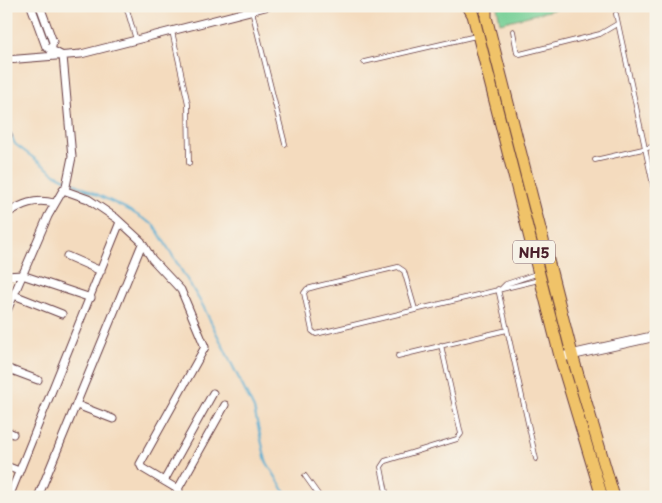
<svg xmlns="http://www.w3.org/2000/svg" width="662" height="503" font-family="'Playpen Sans',sans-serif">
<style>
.green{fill:#76cf95;stroke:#607760}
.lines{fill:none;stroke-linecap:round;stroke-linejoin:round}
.stream{stroke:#54acd1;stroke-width:2}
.service-casing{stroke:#643b41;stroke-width:5.5}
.minor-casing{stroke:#643b41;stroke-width:9}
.tertiary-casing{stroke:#643b41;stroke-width:11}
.trunk-casing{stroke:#643b41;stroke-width:13}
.service{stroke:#fff;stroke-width:4}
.minor{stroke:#fff;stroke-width:7}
.tertiary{stroke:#fff;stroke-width:9}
.trunk{stroke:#f0c369;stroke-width:11}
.labels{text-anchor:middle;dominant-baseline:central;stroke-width:4.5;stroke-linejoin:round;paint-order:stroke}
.shield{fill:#f7f3e8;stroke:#7e5f64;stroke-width:1}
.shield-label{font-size:14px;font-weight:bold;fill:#4a1f2b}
</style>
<rect width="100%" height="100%" fill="#f7f3e8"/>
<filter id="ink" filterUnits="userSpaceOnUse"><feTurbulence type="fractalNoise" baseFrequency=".02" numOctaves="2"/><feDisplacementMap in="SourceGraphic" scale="10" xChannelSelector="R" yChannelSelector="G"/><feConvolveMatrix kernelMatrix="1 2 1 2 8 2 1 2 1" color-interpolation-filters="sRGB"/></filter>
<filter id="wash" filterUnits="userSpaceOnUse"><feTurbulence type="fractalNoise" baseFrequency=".0096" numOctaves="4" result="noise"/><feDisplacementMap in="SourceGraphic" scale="20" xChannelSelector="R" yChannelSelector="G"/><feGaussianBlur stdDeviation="1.12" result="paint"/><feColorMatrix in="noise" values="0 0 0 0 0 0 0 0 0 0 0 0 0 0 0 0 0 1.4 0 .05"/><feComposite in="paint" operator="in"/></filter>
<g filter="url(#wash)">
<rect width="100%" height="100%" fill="#f4dbbe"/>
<!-- green -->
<path class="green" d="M497,6H568L500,23Z"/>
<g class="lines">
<!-- stream -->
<path class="stream" d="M6,124L15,144L55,174L127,209L154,225L203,306L254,409L266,461L288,497"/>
</g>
</g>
<g filter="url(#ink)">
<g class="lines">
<defs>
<path id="service" d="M126,6L136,40
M252,11L285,144
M616,14L656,199
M172,31L188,104L189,163
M513,31L517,53L520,54L600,34L617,24
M364,62L476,36
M595,160L656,146
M502,288L506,284L536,274
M498,289L536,459
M415,309L404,271L398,267L318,286L307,289L304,293L312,331L316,334L539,280
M398,356L507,330
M305,476L320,497
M387,497L381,467L385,461L457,439L461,434L441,345"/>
<path id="minor" d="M31,6L46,47L63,56L72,157L65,191
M40,6L53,42L51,51
M6,60L81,54L269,6
M6,138L8,135
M6,214C22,204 35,198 54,203
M67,256L101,271
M6,276L22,275L91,298
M14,295L62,314
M6,313L48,216L63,190L88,199L116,218L141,241L152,259L181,290L205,347L140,464L142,468L179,490V497
M6,368L38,380
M77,405L113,419
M6,431L13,434
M6,466L19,471
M164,481L213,393
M178,489L225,405
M9,497L120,222
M38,497L142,244"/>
<path id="tertiary" d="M566,356L656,336"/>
<path id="trunk" d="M468,6L473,15L561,360L602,497
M486,6V17L573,358L614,497"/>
</defs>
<!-- service casing -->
<use href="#service" class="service-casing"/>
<!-- minor casing -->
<use href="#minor" class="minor-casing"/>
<!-- tertiary casing -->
<use href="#tertiary" class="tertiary-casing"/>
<!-- trunk casing -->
<use href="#trunk" class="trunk-casing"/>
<!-- service -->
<use href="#service" class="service"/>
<!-- minor -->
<use href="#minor" class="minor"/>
<!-- tertiary -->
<use href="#tertiary" class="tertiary"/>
<!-- trunk -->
<use href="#trunk" class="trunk"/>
</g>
</g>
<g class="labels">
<!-- shield labels -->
<rect class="shield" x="513" y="240.5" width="42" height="23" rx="4"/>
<g class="shield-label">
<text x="534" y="252">NH5</text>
</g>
</g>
<!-- margin -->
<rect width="662" height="503" fill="none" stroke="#f7f3e8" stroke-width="25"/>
</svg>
